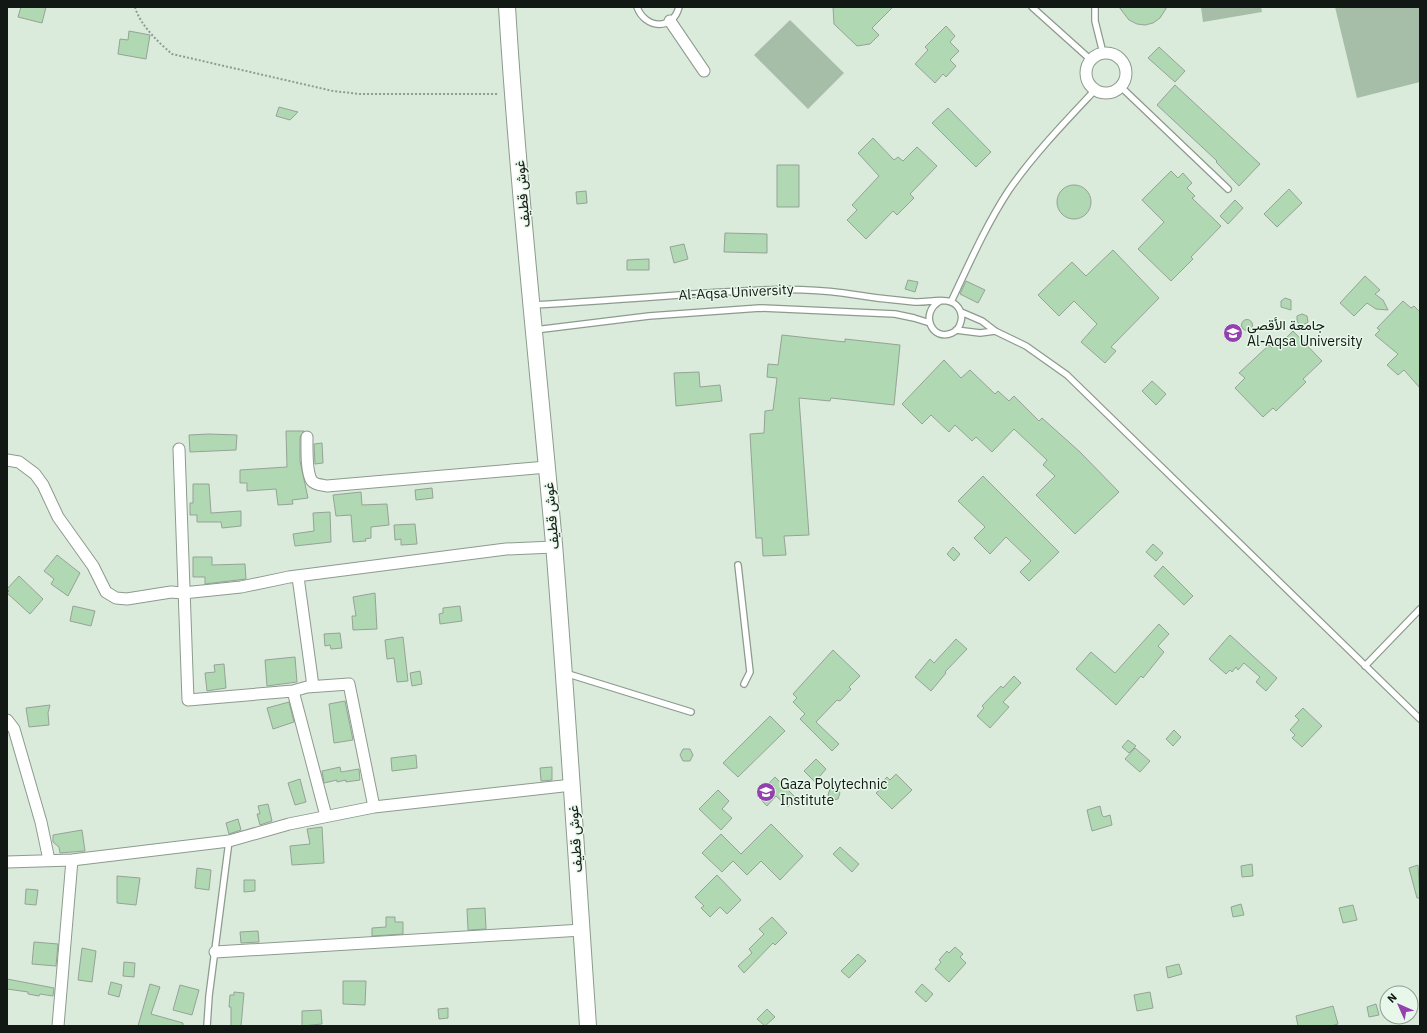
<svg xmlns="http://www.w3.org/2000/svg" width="1427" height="1033" font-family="'IBM Plex Sans',Vazirmatn,sans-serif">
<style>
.green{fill:#a6bea8}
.building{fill:#b0d8b3;stroke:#95a396}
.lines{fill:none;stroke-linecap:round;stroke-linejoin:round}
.service-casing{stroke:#8c9b8d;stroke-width:8}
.minor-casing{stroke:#8c9b8d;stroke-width:13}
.secondary-casing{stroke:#8c9b8d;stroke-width:18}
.path{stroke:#909c91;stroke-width:2;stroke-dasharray:2 2;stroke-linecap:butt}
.service{stroke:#fff;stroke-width:5.5}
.minor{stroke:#fff;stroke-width:11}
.secondary{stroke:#fff;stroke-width:16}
.labels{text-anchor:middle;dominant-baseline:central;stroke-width:3;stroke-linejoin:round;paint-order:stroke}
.street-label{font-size:14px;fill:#121813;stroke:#e7f7e9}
.poi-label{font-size:14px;fill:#121813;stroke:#e7f7e9;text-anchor:start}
</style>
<rect width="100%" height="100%" fill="#daeadb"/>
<!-- green -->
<path class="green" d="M1201,7H1261L1262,12L1203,22Z
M1335,7H1420V82L1357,98Z
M790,20L844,73L808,109L754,55Z"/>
<!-- building -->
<path class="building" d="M21,7H46L42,23L18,17Z
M833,7H893L872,28L879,35L870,44L857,46L834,24Z
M1119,7H1167L1160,18L1153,23L1145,25L1137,24L1129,20Z
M946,26L955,36L950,42L959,51L950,60L956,66L946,77L943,74L935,83L915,64L928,50L925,47Z
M129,31L150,35L146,59L118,54L120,39L128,40Z
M1159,47L1185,71L1175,82L1148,58Z
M1175,85L1260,164L1239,186L1216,162L1217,161L1157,105Z
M279,107L298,112L290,120L276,116Z
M948,108L991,152L976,167L932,123Z
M873,138L894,160L898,157L903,161L917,147L937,166L910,194L914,198L897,215L893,211L866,239L847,220L857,210L852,205L879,176L858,153Z
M777,165H799V207H777Z
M1171,171L1178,178L1183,173L1192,183L1187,188L1195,196L1192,198L1221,226L1191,257L1193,259L1171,281L1138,249L1164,222L1142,200Z
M1057 202a17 17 0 1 1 34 0a17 17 0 1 1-34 0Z
M1289,189L1302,203L1277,227L1264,214Z
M586,191L587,203L577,204L576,192Z
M1235,200L1243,208L1228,224L1220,216Z
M725,233L767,234V253L724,252Z
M684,244L688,259L674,263L670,247Z
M1113,250L1159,298L1111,347L1116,351L1105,363L1081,342L1097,324L1074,301L1059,316L1038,295L1072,262L1086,276Z
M649,259V270H627V260Z
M1365,276L1380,290L1375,294L1383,300L1388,310L1376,309L1367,303L1354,316L1340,303Z
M908,280L918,282L915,292L905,289Z
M966,281L985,290L978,303L960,294Z
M1285,298L1291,300V310L1281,307V301Z
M1403,301L1411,308L1414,306L1420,312V388L1404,370L1398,375L1387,365L1398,354L1375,335L1380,330L1377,328Z
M1302,314L1307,316L1308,322L1300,327L1297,320V316Z
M1241.5 325a5.5 5.5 0 1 1 11 0a5.5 5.5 0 1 1-11 0Z
M1293,331L1322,361L1303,379L1306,382L1276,411L1273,408L1263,417L1235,388L1245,378L1239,373L1269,345L1272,348L1281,339L1283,341Z
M782,335L845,342V339L900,345L894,405L831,398L830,401L799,398L809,535L784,536L786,555L763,556L762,538H756L750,434L764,433L765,411L773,410L777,378L767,377L768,364L778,365Z
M944,360L961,378L970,370L995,394L998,391L1009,401L1014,396L1039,421L1042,418L1080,452L1119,492L1075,534L1036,495L1055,476L1043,465L1047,460L1014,429L992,452L976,437L972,441L955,425L949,432L931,415L922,424L902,404Z
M699,372L700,387L720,385L722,401L676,406L674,373Z
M1152,381L1166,394L1156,405L1142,391Z
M286,431H304L300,437V461L308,498L292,500L293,504L278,505L276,489L247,491V483H240V470L287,467Z
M209,434L237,435L236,450L190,452L189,435Z
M322,443L323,463L315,464L314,444Z
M983,476L1059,552L1029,581L1020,572L1031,561L1006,537L990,554L974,538L985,527L958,501Z
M193,484H209L211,513L241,511V526L222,528L221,522H197V515H190V503H193Z
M432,488L433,498L416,500L415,490Z
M361,492L362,505L387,504L389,525L371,527V538L365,539L366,541L353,542L351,515L336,516L333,495Z
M330,512L331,542L295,546L293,534L314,531L313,513Z
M415,524L417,544L401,545V539L395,540L394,525Z
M1153,544L1163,553L1156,561L1146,552Z
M953,547L960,554L954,561L947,554Z
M57,555L80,573L68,596L51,584L54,579L44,571Z
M193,557H212V565L245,564L246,579L205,584V577H193Z
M1163,566L1193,596L1184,605L1154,576Z
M19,576L43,599L30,614L7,593L9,591L7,589Z
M375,593L377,629L353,630L352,616H356L353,597Z
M73,606L95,611L91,626L70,621Z
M460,606L462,621L440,624L439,614L443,613V608Z
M1159,624L1169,634L1158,646L1164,652L1143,678L1141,676L1116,705L1076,669L1091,652L1115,673Z
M340,633L342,648L331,649L330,645L325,646L324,634Z
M1230,635L1277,678L1266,691L1256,682L1260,677L1244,663L1238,670L1236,667L1232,672L1230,670L1226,674L1209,659Z
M403,637L408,681L397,682L394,658L387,659L385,640Z
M956,639L967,649L945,672L946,673L931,691L915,677L930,659L934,663Z
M833,650L860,676L849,687L851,689L840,701L837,700L816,722L839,744L832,751L800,719L805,714L793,702L797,698L793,694Z
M295,657L297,682L267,686L265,660Z
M224,664L226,688L207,691L205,673L215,672L214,665Z
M420,671L422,684L412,686L410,673Z
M1014,676L1021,683L1003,702L1009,707L990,728L977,716L984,708L982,706L1001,686L1003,688Z
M345,701L353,740L334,743L329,704Z
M289,702L294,722L273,729L267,708Z
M50,705L48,713L49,725L29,727L26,708Z
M1303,708L1322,726L1302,747L1292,738L1295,735L1290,730L1299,720L1295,716Z
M770,716L785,731L738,777L723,763Z
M1174,730L1181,737L1173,746L1166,739Z
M1128,740L1136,746L1129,753L1122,747Z
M1135,748L1150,761L1140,772L1125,759Z
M683,749H690L693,755L690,761H683L680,755Z
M416,755L417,768L392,771L391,758Z
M816,759L826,769L815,782L804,771Z
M340,767L341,772L359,769L360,780L346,782V780L337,782V780L324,783L322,771Z
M552,767V780L541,781L540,768Z
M896,774L912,790L892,809L876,793L883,787L880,784L887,777L890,780Z
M775,777L796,798L788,807L776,796L767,806L757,796Z
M300,779L306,802L295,805L288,783Z
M836,788L840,793L838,799L832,800L828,795L830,789Z
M718,790L729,801L722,809L732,818L721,830L699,809Z
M268,804L272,821L260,825L257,814H260L258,806Z
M1100,806L1102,815L1104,817L1110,815L1112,825L1092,831L1087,810Z
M238,819L241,830L229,834L226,823Z
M771,824L803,856L780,880L761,861L747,875L733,861L722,872L702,853L721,834L741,854Z
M322,827L324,863L292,865L290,846L310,844L307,829Z
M82,830L85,851L60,853L59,847L53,842V835Z
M840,847L859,864L852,872L833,854Z
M1252,864L1253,876L1242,877L1241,866Z
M1418,865L1420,898H1417L1409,868Z
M197,868L211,870L209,890L195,888Z
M717,875L741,900L727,914L720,907L710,917L701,908L704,906L695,897Z
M117,876L140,878L136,905L117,903Z
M244,880H255V891L244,892Z
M26,889L38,890L36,905L25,904Z
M1241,904L1244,915L1233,917L1231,907Z
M1353,905L1357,920L1343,923L1339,908Z
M485,908L486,929L468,930L467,909Z
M386,917H395V922H403V934L372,936V928L386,927Z
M772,917L787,933L775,945L773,943L744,973L738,966L752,953L749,949L764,934L759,929Z
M258,931L259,942L241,943L240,932Z
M34,942L58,944L56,966L32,964Z
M955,947L963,954L960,957L966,963L949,982L935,969L941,962L939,960L947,951L949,953Z
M82,948L96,951L92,982L78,980Z
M858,954L866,961L849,978L841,971Z
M124,962L135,963L134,977L123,976Z
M1179,964L1182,974L1168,978L1166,967Z
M7,979L54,988L53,996L40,994L39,996L28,994V992L7,989Z
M343,981H366L365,1005L343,1004Z
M111,982L122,985L119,997L108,994Z
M150,984L160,987L151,1014L183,1023V1026H138Z
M922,984L933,994L926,1002L915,992Z
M180,985L199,990L192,1015L173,1010Z
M234,992L244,993L241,1026H231V1007H229L230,995H234Z
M1150,992L1153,1008L1137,1011L1134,995Z
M1376,1004L1379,1015L1369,1017L1367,1007Z
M1333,1006L1338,1024L1331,1026H1298L1296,1016Z
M448,1008V1018L439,1019L438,1009Z
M767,1009L775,1017L765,1026L757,1019Z
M321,1010L322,1024L302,1026V1011Z"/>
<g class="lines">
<defs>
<path id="service" d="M637,7C645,29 673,31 679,7
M1032,7L1091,60
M1095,7V21L1103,53
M1121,87L1228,189
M951,302C969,264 986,225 1009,190C1034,154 1065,122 1095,90
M533,305C586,302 639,298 692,294C743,291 793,286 843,293C867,297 891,300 915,302C926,303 941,298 951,302C959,305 963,314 961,321C960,326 957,331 952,333C932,342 919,313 940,301
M961,312L982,321L995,331L1026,346L1067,375L1420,719
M535,330L649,316L760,308L895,314L914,318L930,323
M956,330L980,333L995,331
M738,565L750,672L744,684
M1365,666L1420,609
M565,673L691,712
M207,1026L209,996L229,841"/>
<path id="minor" d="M670,21L704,71
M1086 73a20 20 0 1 1 40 0a20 20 0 1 1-40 0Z
M307,437C307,448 306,473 312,481C315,485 323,485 327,486L547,467
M179,449L188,700L293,691L307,687L349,684L374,807
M7,460L19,462L35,474L43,485L58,517L93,566L106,592L116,598L127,599L171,592L183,593L241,587L289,577L506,549L554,547
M298,577L313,686
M293,691L326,816
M7,720L14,729L41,822L49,860
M7,862L72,860L229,841L289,824L374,807L572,785
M215,952L582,930
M58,1026L72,860"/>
<path id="secondary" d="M507,7C518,186 538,365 554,544C567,705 577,865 588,1026"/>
</defs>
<!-- service casing -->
<use href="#service" class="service-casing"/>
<!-- minor casing -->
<use href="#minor" class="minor-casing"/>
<!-- secondary casing -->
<use href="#secondary" class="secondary-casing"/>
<!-- path -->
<path class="path" d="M135,7C140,25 158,42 172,54L333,91L360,94H499"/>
<!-- service -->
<use href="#service" class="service"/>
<!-- minor -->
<use href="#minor" class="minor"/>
<!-- secondary -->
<use href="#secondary" class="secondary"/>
</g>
<!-- icons -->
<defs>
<symbol id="university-disc" viewBox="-11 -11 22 22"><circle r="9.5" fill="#9341af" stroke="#e7f7e9"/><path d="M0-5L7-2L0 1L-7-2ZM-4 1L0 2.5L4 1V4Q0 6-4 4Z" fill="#fff"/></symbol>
</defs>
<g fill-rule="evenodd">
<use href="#university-disc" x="1222" y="322" width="22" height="22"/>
<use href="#university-disc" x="755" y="781" width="22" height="22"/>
</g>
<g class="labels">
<!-- street labels -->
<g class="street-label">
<text transform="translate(522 194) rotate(-95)">غوش قطيف</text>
<text transform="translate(736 292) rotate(-3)">Al-Aqsa University</text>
<text transform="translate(551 516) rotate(-95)">غوش قطيف</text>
<text transform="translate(575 839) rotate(-94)">غوش قطيف</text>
</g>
<!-- poi labels -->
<g class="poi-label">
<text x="1247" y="325">جامعة الأقصى<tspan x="1247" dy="16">Al-Aqsa University</tspan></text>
<text x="780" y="784">Gaza Polytechnic<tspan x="780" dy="16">Institute</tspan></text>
</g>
</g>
<!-- border -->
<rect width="1427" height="1033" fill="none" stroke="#121813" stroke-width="16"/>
<!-- north arrow -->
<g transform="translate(1399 1005) rotate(315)"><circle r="19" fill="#e7f7e9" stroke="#929e93"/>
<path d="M0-3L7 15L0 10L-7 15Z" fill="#9341af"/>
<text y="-6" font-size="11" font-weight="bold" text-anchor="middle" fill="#121813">N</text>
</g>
</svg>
